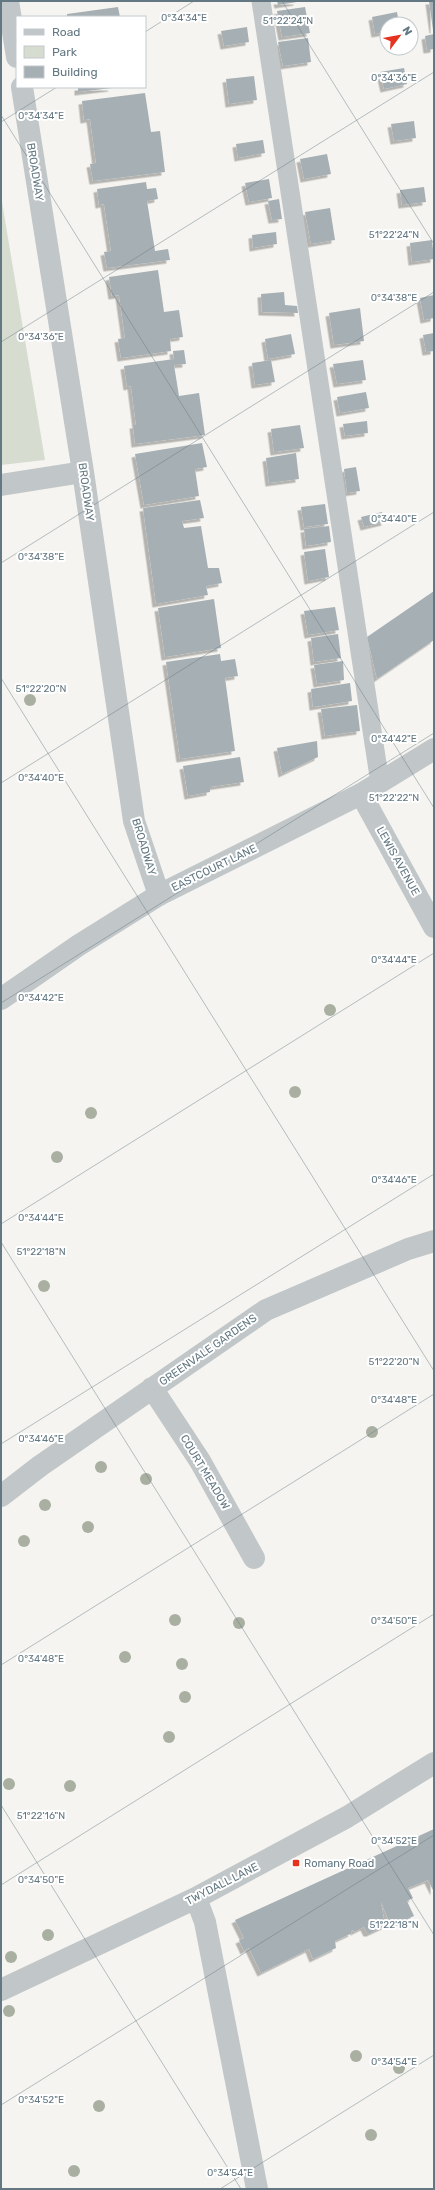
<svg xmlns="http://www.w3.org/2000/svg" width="435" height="2190" font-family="Rubik,sans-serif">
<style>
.green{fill:#d7dcd1}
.building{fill:#a6afb3;filter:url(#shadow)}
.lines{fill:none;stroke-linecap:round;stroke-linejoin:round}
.service{stroke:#c1c6c8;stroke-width:19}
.minor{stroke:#c1c6c8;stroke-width:22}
.tree{fill:#a9b0a2}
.ticks{fill:none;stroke:#637882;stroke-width:1;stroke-opacity:0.45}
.poi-dot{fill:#e6321e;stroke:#fff;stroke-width:1.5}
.labels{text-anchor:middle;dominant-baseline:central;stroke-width:4;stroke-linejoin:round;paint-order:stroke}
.street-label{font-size:11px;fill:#637882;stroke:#fff}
.poi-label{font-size:11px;fill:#637882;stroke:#fff;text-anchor:start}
.ticks-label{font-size:10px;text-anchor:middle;fill:#637882;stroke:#fff;stroke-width:4;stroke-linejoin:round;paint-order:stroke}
</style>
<defs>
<filter id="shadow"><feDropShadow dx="-3.5" dy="3.5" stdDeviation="0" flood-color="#0004"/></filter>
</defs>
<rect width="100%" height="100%" fill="#f5f4f0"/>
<!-- green -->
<path class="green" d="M1,196L45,460L1,465Z"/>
<!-- building -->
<path class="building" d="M277,1H297V2L278,5Z
M429,1H434V30H433Z
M118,7L120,17H67V14Z
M305,7L310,33L282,37L277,11Z
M397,12L399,24H387V32L375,34L372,17Z
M247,27L249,42L224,46L221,31Z
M434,34V49L427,50L425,36Z
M308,38L311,62L283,66L278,42Z
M404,68L407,84L384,89L380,72Z
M254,76L257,100L229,104L226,79Z
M78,87H111L112,88L78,92Z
M145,93L151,132L160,131L165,172L93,181L90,164L96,163L90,119L84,120L82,101Z
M414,121L416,138L394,141L391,124Z
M263,140L265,153L238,158L236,144Z
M327,154L331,174L304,179L300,159Z
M269,179L272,198L249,202L245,183Z
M146,182L147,189L156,188L158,199L147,201L155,251L168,249L170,260L107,268L104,252L111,251L104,204L99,205L97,189Z
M424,187L426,202L402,205L400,190Z
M279,199L282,219L272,220L268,201Z
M330,208L335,240L311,244L305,212Z
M276,232L277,244L253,248L252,235Z
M432,240L434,259L412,262L410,243Z
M158,270L164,312L179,310L183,337L170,339L171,351L121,358L118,339L125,338L119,295L112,296L109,277Z
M284,292L285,305L297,306L298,313L262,312L261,294Z
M434,295V318L424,320L420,298Z
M360,308L364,341L334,345L329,313Z
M434,333V351L426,352L423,335Z
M291,334L295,354L268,359L265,339Z
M184,350L186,364L174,365L179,396L199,393L205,435L135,444L133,425H136L131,386L127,387L124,366L174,359L173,351Z
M271,360L275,382L255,385L252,363Z
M363,360L366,380L337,384L333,364Z
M366,392L369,408L340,413L337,397Z
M367,421L368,433L345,436L343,424Z
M300,425L304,448L274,452L271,429Z
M202,443L207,467L195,469L199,496L144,505L135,454Z
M296,453L299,479L269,483L266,458Z
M356,467L360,491L347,493L344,469Z
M200,500L204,518L182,521L184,528L201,526L208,568H219L222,583L206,586L208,595L156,604L143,508Z
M325,504L328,524L304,527L301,507Z
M382,512L385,522L364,527L361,517Z
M329,526L331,542L306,546L304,529Z
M325,549L329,577L308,581L304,552Z
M434,591V640L377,679L367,637Z
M214,599L221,648L165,657L158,608Z
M335,607L339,630L308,635L304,611Z
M338,634L341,658L314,662L311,638Z
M220,654L221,661L235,659L238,676L225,678L235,751L180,759L166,662Z
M343,661L344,680L317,684L314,665Z
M350,683L352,701L313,707L311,689Z
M357,705L360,731L325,736L321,709Z
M317,741L318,757L282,774L277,748Z
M240,757L244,782L210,787V792L188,796L183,766Z
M434,1829V1892L428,1880L408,1888L413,1898L407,1901L414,1916L391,1926L381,1902L385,1926L370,1933H367L364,1927L354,1932L353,1930L351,1931L352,1933L335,1941L336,1948L313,1959L309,1949L261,1973L249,1948L244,1951L239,1940L244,1938L235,1920Z"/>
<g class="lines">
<!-- service -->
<path class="service" d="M261,1L380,783"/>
<!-- minor -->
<path class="minor" d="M8,1L17,57
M22,87L83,472L134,821L159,895
M1,485L83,472
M361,794L434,927
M1,999L79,945L159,895L361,794L434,749
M152,1388L200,1461L254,1558
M1,1496L40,1466L266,1310L408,1249L434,1241
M196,1898L205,1922L257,2189
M1,1990L196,1898L347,1817L434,1763"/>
</g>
<!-- trees -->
<g class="tree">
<circle cx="30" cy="700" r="6"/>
<circle cx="330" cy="1010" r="6"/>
<circle cx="295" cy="1092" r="6"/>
<circle cx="91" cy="1113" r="6"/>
<circle cx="57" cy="1157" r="6"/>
<circle cx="44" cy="1286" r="6"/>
<circle cx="372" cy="1432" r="6"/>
<circle cx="101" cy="1467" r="6"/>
<circle cx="146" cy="1479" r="6"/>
<circle cx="45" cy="1505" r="6"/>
<circle cx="88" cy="1527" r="6"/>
<circle cx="24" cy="1541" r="6"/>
<circle cx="175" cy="1620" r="6"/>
<circle cx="239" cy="1623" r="6"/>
<circle cx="125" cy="1657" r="6"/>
<circle cx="182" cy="1664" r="6"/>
<circle cx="185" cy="1697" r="6"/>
<circle cx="169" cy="1737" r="6"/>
<circle cx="9" cy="1784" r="6"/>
<circle cx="70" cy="1786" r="6"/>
<circle cx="48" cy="1935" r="6"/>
<circle cx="11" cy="1957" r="6"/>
<circle cx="9" cy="2011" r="6"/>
<circle cx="356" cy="2056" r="6"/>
<circle cx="399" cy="2068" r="6"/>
<circle cx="99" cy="2106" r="6"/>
<circle cx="371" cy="2135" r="6"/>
<circle cx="74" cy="2171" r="6"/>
</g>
<!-- ticks -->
<path class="ticks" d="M282,1L434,244M145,32L194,1M1,115L434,808M1,122L57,87M1,342L434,72M1,563L434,292M1,678L434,1371M1,783L434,512M1,1003L434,733M1,1224L434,953M1,1242L434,1935M1,1444L434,1174M1,1665L434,1394M1,1805L241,2189M1,1885L434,1614M1,2105L434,1835M220,2189L434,2055"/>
<!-- markers -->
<rect class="poi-dot" x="292" y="1859" width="8" height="8" rx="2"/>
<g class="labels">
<!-- street labels -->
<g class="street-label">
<text transform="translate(35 172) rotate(81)">BROADWAY</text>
<text transform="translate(86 492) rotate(82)">BROADWAY</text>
<text transform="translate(144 847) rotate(73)">BROADWAY</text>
<text transform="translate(398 861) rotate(61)">LEWIS AVENUE</text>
<text transform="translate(214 868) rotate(-26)">EASTCOURT LANE</text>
<text transform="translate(208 1350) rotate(-35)">GREENVALE GARDENS</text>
<text transform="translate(205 1472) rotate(59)">COURT MEADOW</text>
<text transform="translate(222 1884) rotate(-27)">TWYDALL LANE</text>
</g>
<!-- poi labels -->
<g class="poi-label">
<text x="304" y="1863">Romany Road</text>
</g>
</g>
<g class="ticks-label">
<text x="184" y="21">0°34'34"E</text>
<text x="288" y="24">51°22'24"N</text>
<text x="394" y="81">0°34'36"E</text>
<text x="41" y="119">0°34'34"E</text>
<text x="394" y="238">51°22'24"N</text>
<text x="394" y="301">0°34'38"E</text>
<text x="41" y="340">0°34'36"E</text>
<text x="394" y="522">0°34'40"E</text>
<text x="41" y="560">0°34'38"E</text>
<text x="41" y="692">51°22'20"N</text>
<text x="394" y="742">0°34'42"E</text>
<text x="41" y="781">0°34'40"E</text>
<text x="394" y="801">51°22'22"N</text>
<text x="394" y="963">0°34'44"E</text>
<text x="41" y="1001">0°34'42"E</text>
<text x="394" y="1183">0°34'46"E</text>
<text x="41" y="1221">0°34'44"E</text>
<text x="41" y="1255">51°22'18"N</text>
<text x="394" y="1365">51°22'20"N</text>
<text x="394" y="1403">0°34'48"E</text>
<text x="41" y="1442">0°34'46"E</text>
<text x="394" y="1624">0°34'50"E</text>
<text x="41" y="1662">0°34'48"E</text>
<text x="41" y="1819">51°22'16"N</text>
<text x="394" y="1844">0°34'52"E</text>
<text x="41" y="1883">0°34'50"E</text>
<text x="394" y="1928">51°22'18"N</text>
<text x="394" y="2065">0°34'54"E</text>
<text x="41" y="2103">0°34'52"E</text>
<text x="230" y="2176">0°34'54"E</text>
</g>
<!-- border -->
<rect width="435" height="2190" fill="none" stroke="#637882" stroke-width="4"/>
<!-- legend -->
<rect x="16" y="16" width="130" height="72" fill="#ffffff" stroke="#c1c9cd"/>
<rect x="24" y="29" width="20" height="6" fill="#c1c6c8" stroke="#c1c9cd"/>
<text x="52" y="36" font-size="12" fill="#637882">Road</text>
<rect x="24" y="46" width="20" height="12" fill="#d7dcd1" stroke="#c1c9cd"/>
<text x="52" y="56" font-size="12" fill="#637882">Park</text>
<rect x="24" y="66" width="20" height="12" fill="#a6afb3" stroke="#c1c9cd"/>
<text x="52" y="76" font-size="12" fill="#637882">Building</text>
<!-- north arrow -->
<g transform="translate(399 36) rotate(58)"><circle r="19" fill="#ffffff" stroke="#c1c9cd"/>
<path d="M0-3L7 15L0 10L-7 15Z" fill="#e6321e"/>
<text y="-6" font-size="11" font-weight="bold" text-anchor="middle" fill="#637882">N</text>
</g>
</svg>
